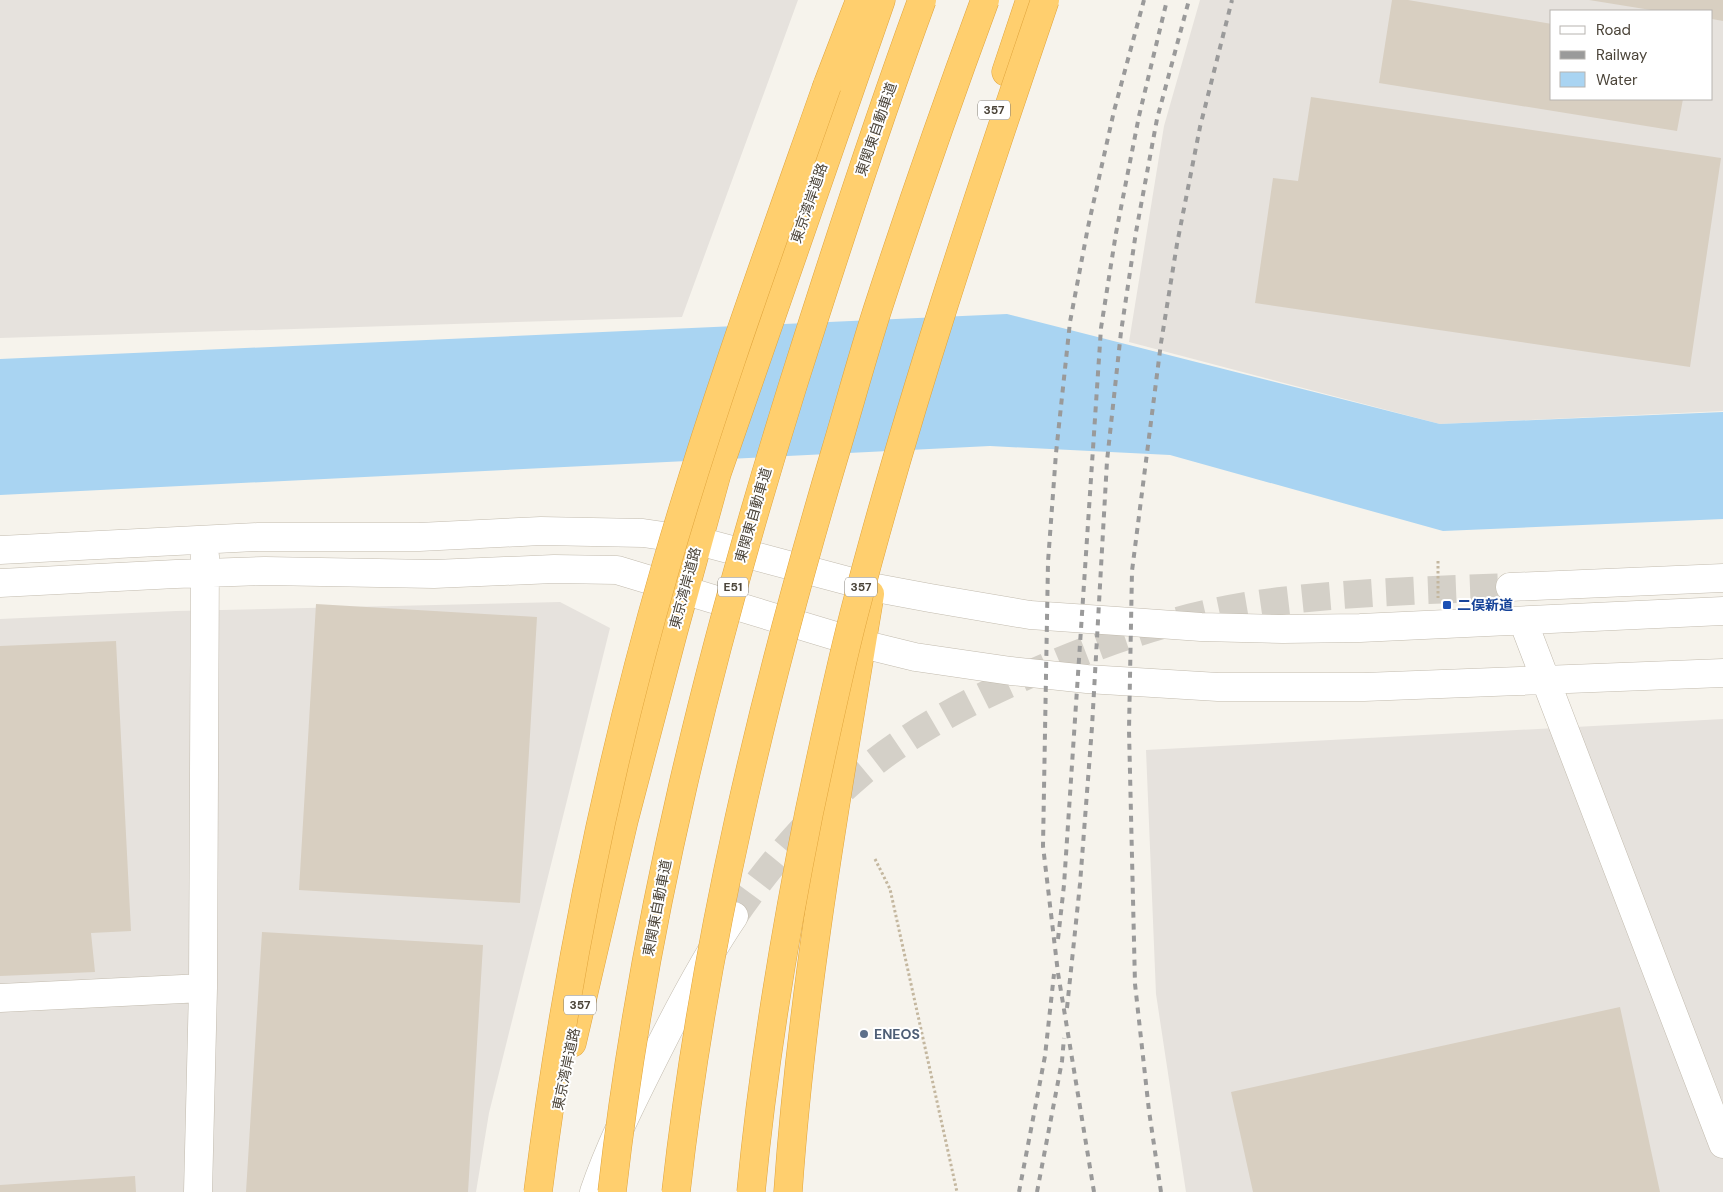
<svg xmlns="http://www.w3.org/2000/svg" width="1723" height="1192" font-family="'DM Sans','Noto Sans JP',sans-serif">
<style>
.industrial{fill:#e6e2dd;fill-rule:evenodd}
.water{fill:#a9d4f2}
.building{fill:#d8cfc1}
.lines{fill:none;stroke-linecap:round;stroke-linejoin:round}
.minor-tunnel{stroke:#d4d0c8;stroke-width:28;stroke-dasharray:28 14;stroke-linecap:butt}
.minor-casing{stroke:#c2bbae;stroke-width:29}
.highway-casing{stroke:#e0a43c;stroke-width:29}
.path{stroke:#c4b79f;stroke-width:3;stroke-dasharray:2.5 2.5;stroke-linecap:butt}
.minor{stroke:#fff;stroke-width:28}
.highway{stroke:#ffcf6e;stroke-width:28}
.rail{stroke:#9a9a9a;stroke-width:4;stroke-dasharray:6 6;stroke-linecap:butt}
.highway-bridge-casing{stroke:#e0a43c;stroke-width:29;stroke-linecap:butt}
.highway-bridge{stroke:#ffcf6e;stroke-width:28}
.transit-dot{fill:#1a4fb4;stroke:#fff;stroke-width:2}
.service-dot{fill:#5c6f8a;stroke:#fff;stroke-width:2}
.labels{text-anchor:middle;dominant-baseline:central;stroke-width:4;stroke-linejoin:round;paint-order:stroke}
.shield{fill:#fff;stroke:#817c74;stroke-width:1}
.shield-label{font-size:12px;font-weight:bold;fill:#4b4439}
.street-label{font-size:14px;fill:#4b4439;stroke:#fff}
.transit-label{font-size:14px;font-weight:bold;fill:#164399;stroke:#fff;text-anchor:start}
.service-label{font-size:14px;font-weight:bold;fill:#4e5e75;stroke:#fff;text-anchor:start}
</style>
<rect width="100%" height="100%" fill="#f6f3ec"/>
<!-- industrial -->
<path class="industrial" d="M0,0H798L682,317L0,338Z
M1200,0H1723V411L1440,424L1129,342L1164,126ZM1552,11H1712V99H1552Z
M560,602L610,628L489,1113L476,1192H0V619L176,611Z
M1723,719V1192H1186L1156,994L1146,750Z"/>
<!-- water -->
<path class="water" d="M1007,314L1440,424L1723,412V519L1443,531L1170,455L990,446L0,495V359Z"/>
<!-- building -->
<path class="building" d="M1392,0H1408L1552,24V99H1683L1677,131L1379,83Z
M1589,0H1723V21L1712,19V11H1657Z
M1311,97L1721,158L1690,367L1255,303L1273,178L1298,181Z
M316,604L537,617L520,903L299,890Z
M116,641L131,931L91,933L95,972L0,976V646Z
M262,932L483,945L468,1192H246Z
M1620,1007L1660,1192H1253L1231,1092Z
M135,1176L136,1192H0V1185Z"/>
<g class="lines">
<!-- minor-tunnel -->
<path class="minor-tunnel" d="M734,916C770,864 811,816 860,774C906,735 960,706 1015,681C1096,643 1182,614 1272,602C1351,592 1431,590 1510,587"/>
<defs>
<path id="minor" d="M0,550L258,537H419L541,531L643,533L698,541L871,587L930,598L1030,615L1117,621L1201,627L1283,629L1360,628L1723,611
M0,583L176,574L265,571L434,574L554,569L617,570L862,644L915,657L1011,671L1087,679L1218,687H1364L1723,673
M1510,587L1723,578
M1523,621L1723,1144
M0,998L203,988L205,556
M198,1192L203,988
M594,1192C610,1145 633,1100 655,1056C679,1008 704,960 734,916"/>
<path id="highway" d="M1006,72L1030,0
M827,86L860,0
M572,1043L624,820L673,633L717,473L881,0
M788,1192C802,991 837,793 870,594"/>
</defs>
<!-- minor casing -->
<use href="#minor" class="minor-casing"/>
<!-- highway casing -->
<use href="#highway" class="highway-casing"/>
<!-- path -->
<path class="path" d="M1438,561V598
M875,859L890,889L957,1192"/>
<!-- minor -->
<use href="#minor" class="minor"/>
<!-- highway -->
<use href="#highway" class="highway"/>
<!-- rail -->
<path class="rail" d="M1058,939L1064,885L1101,328L1116,233L1139,116L1167,0
M1067,1008L1080,884L1092,727L1107,461L1121,332L1136,232L1157,119L1189,0
M1019,1192L1045,1056L1054,974
M1037,1192L1062,1061L1064,1038
M1094,1192L1058,973L1043,846L1048,562L1056,453L1070,322L1088,227L1114,111L1144,0
M1161,1192L1149,1111L1135,984L1129,730L1132,571L1161,343L1177,244L1200,127L1232,0"/>
<defs>
<path id="highway-bridge" d="M538,1192C565,978 606,773 666,566C713,404 771,245 827,86
M612,1192C643,918 710,651 792,388C833,258 875,128 922,0
M676,1192C704,941 763,695 835,453C849,406 862,358 877,311C911,206 947,103 985,0
M751,1192C763,1065 784,938 809,813C823,747 837,680 854,614C908,406 976,203 1045,0"/>
</defs>
<!-- highway-bridge casing -->
<use href="#highway-bridge" class="highway-bridge-casing"/>
<!-- highway-bridge -->
<use href="#highway-bridge" class="highway-bridge"/>
</g>
<!-- markers -->
<rect class="transit-dot" x="1442" y="600" width="10" height="10" rx="2.5"/>
<circle class="service-dot" cx="864" cy="1034" r="5"/>
<g class="labels">
<!-- shield labels -->
<g class="shield">
<rect x="978" y="100.5" width="32" height="19" rx="4"/>
<rect x="718" y="577.5" width="30" height="19" rx="4"/>
<rect x="845" y="577.5" width="32" height="19" rx="4"/>
<rect x="564" y="995.5" width="32" height="19" rx="4"/>
</g>
<g class="shield-label">
<text x="994" y="110">357</text>
<text x="733" y="587">E51</text>
<text x="861" y="587">357</text>
<text x="580" y="1005">357</text>
</g>
<!-- street labels -->
<g class="street-label">
<text transform="translate(876 129) rotate(-71)">東関東自動車道</text>
<text transform="translate(809 203) rotate(-71)">東京湾岸道路</text>
<text transform="translate(753 515) rotate(-74)">東関東自動車道</text>
<text transform="translate(685 588) rotate(-75)">東京湾岸道路</text>
<text transform="translate(657 908) rotate(-79)">東関東自動車道</text>
<text transform="translate(566 1069) rotate(-78)">東京湾岸道路</text>
</g>
<!-- transit labels -->
<g class="transit-label">
<text x="1457" y="605">二俣新道</text>
</g>
<!-- service labels -->
<g class="service-label">
<text x="874" y="1034">ENEOS</text>
</g>
</g>
<!-- legend -->
<rect x="1550" y="10" width="162" height="90" fill="#ffffff" stroke="#b7b4b0"/>
<rect x="1560" y="26" width="25" height="8" fill="#ffffff" stroke="#b7b4b0"/>
<text x="1596" y="35" font-size="15" fill="#4b4439">Road</text>
<rect x="1560" y="51" width="25" height="8" fill="#9a9a9a" stroke="#b7b4b0"/>
<text x="1596" y="60" font-size="15" fill="#4b4439">Railway</text>
<rect x="1560" y="72" width="25" height="15" fill="#a9d4f2" stroke="#b7b4b0"/>
<text x="1596" y="85" font-size="15" fill="#4b4439">Water</text>
</svg>
